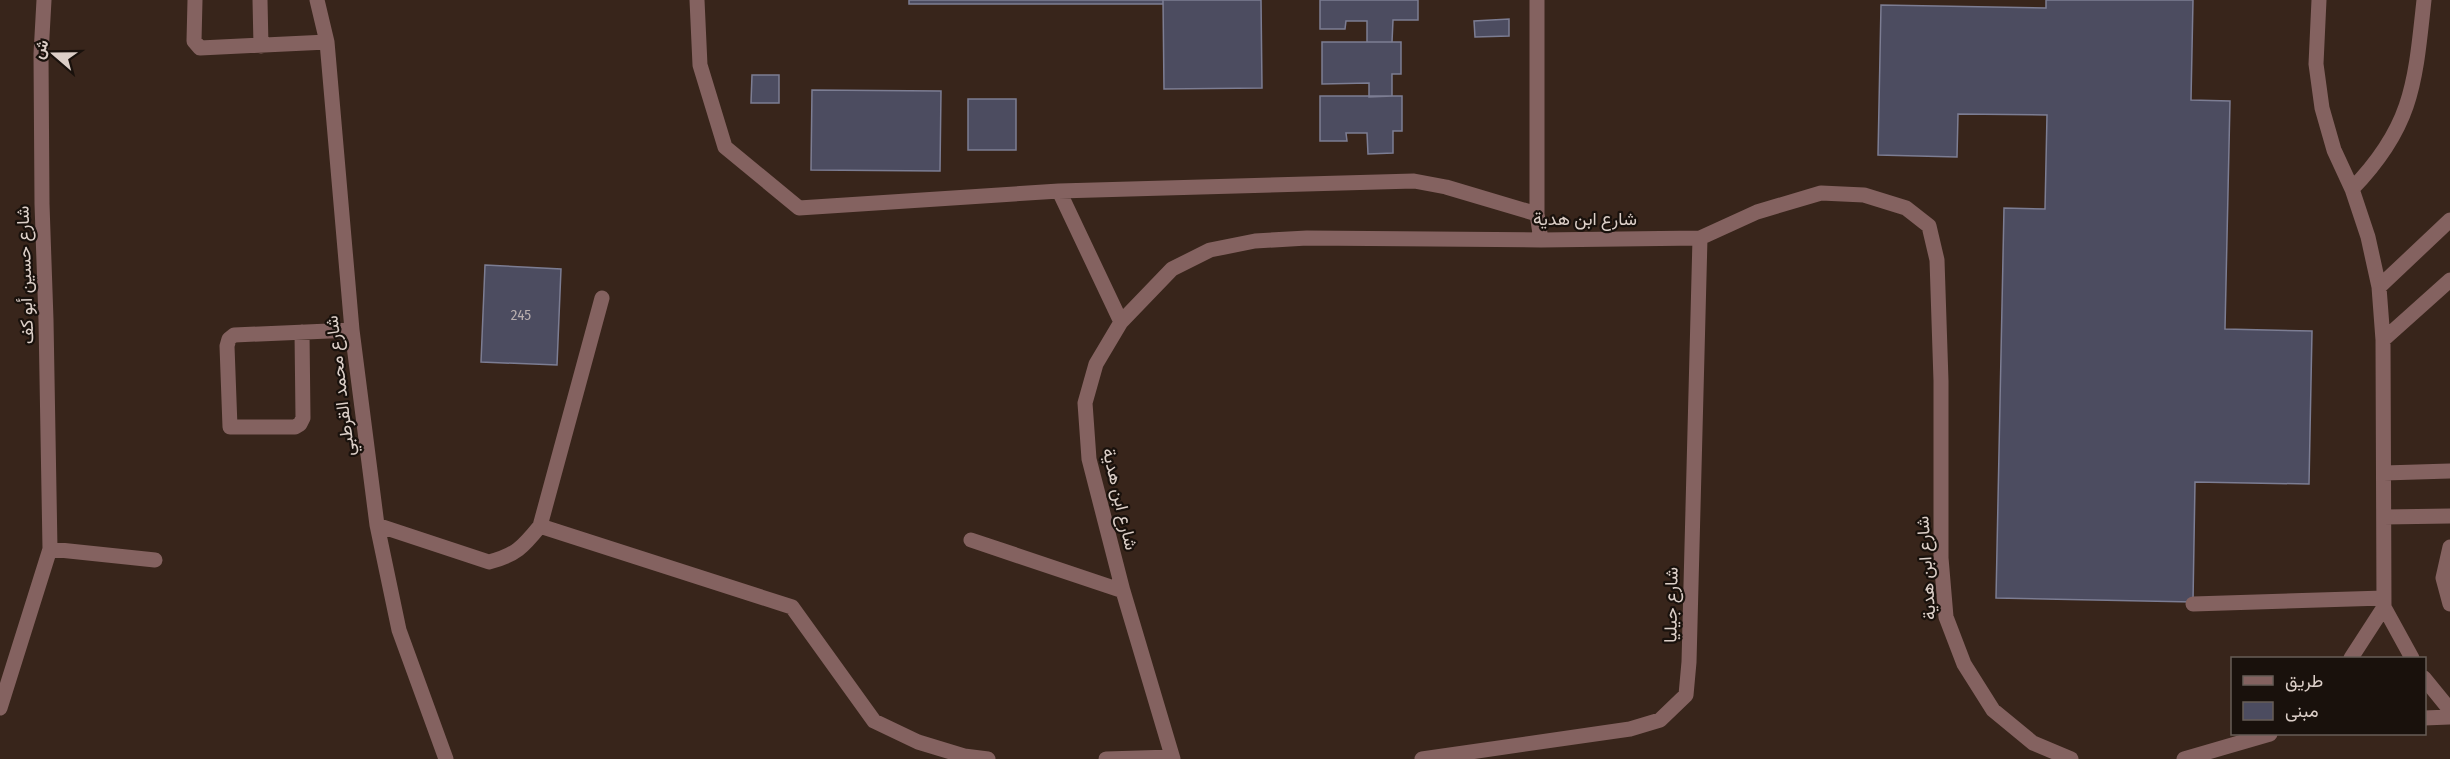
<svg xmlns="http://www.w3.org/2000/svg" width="2450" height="759" font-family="'Fira Sans Condensed',Vazirmatn,sans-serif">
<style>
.building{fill:#4c4c60;stroke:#7c7d93;stroke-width:1.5}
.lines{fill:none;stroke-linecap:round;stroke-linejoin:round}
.minor{stroke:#846260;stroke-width:15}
.labels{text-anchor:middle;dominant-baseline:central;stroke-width:4.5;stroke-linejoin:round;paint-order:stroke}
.number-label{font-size:15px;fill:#b8aeae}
.street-label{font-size:18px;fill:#dccfc8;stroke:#19110c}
</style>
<rect width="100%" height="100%" fill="#38251b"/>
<!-- building -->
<path class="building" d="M909,0H1163V4H909Z
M1163,0H1261L1262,88L1164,89Z
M1320,0H1418V20H1393L1392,42H1367V21H1346L1345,29H1320Z
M2046,0H2193L2191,100L2230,101L2225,329L2312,331L2309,484L2195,482L2193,602L1996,598L2004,208L2045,209L2047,115L1958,114L1957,157L1878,155L1881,5L2046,8Z
M1509,19V36L1475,37L1474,21Z
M1322,42H1401V74H1392V96L1369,97V83L1322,84Z
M752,75H779V103H751Z
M812,90L941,91L940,171L811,170Z
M1320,96H1402V131H1393V153L1368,154L1367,133H1346L1347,141H1320Z
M968,99H1016V150H968Z
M485,265L561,269L557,365L481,362Z"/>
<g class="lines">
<!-- minor -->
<path class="minor" d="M195,0L194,41L200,48L327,42
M260,0L261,46
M317,0L327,42L352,330L377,525L399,630L446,759
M697,0L700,65L725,147L799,208L1059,191L1414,181L1446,187L1537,214
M1537,0V214L1541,240
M2319,0L2316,64L2322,108L2334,150L2352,189L2368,237L2379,287L2383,340L2384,607L2351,658
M2352,189C2413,126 2415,83 2424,0
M1059,191L1121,322
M2379,287L2450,220
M302,332L303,418L300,424L295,427H230L227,346L229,339L234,335L352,330
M2383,340L2450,280
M2384,473L2450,471
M2384,517L2450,516
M377,525L489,562C516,555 523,547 540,526L602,298
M540,526L792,607L874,721L918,742L964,756L988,759
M971,540L1123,591
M2450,547L2443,578L2450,604
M50,549L155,560
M2193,604L2384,598
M2384,607L2412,658
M2424,678L2450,710
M0,708L50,549L46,320L42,204L41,54L44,0
M2424,718L2450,717
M1106,759L1172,757
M1173,759L1123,591L1089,459L1085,403L1096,364L1121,322L1172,269L1210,250L1255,241L1307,238L1541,240L1700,238L1757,212L1821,193L1864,195L1906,208L1929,226L1937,260L1941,381V558L1946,617L1964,664L1993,710L2033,743L2071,759
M1422,759L1630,729L1660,720L1686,695L1689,662L1700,238
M2184,759L2270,734"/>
</g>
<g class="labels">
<!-- number labels -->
<g class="number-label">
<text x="521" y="315">245</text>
</g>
<!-- street labels -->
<g class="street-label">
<text x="1585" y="219">شارع ابن هدية</text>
<text transform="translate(25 275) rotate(-92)">شارع حسين أبو كف</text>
<text transform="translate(340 386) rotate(-97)">شارع محمد القرطبي</text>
<text transform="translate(1120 499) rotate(77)">شارع ابن هدية</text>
<text transform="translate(1926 568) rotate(-94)">شارع ابن هدية</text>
<text transform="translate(1671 605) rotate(-89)">شارع جيليا</text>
</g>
</g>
<!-- legend -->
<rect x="2231" y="657" width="195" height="78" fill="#19110c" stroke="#675d57" stroke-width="1.5"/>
<rect x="2243" y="676" width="30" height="9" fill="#846260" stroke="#675d57" stroke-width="1.5"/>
<text x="2285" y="687" font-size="18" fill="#dccfc8">طريق</text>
<rect x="2243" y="702" width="30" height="18" fill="#4c4c60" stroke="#675d57" stroke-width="1.5"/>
<text x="2285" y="717" font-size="18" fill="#dccfc8">مبنى</text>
<!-- north arrow -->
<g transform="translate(54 54) rotate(290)" stroke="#19110c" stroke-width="4.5" paint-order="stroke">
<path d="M0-4.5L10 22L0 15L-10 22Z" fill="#dccfc8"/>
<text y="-9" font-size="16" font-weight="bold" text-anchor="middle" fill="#dccfc8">ش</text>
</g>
</svg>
